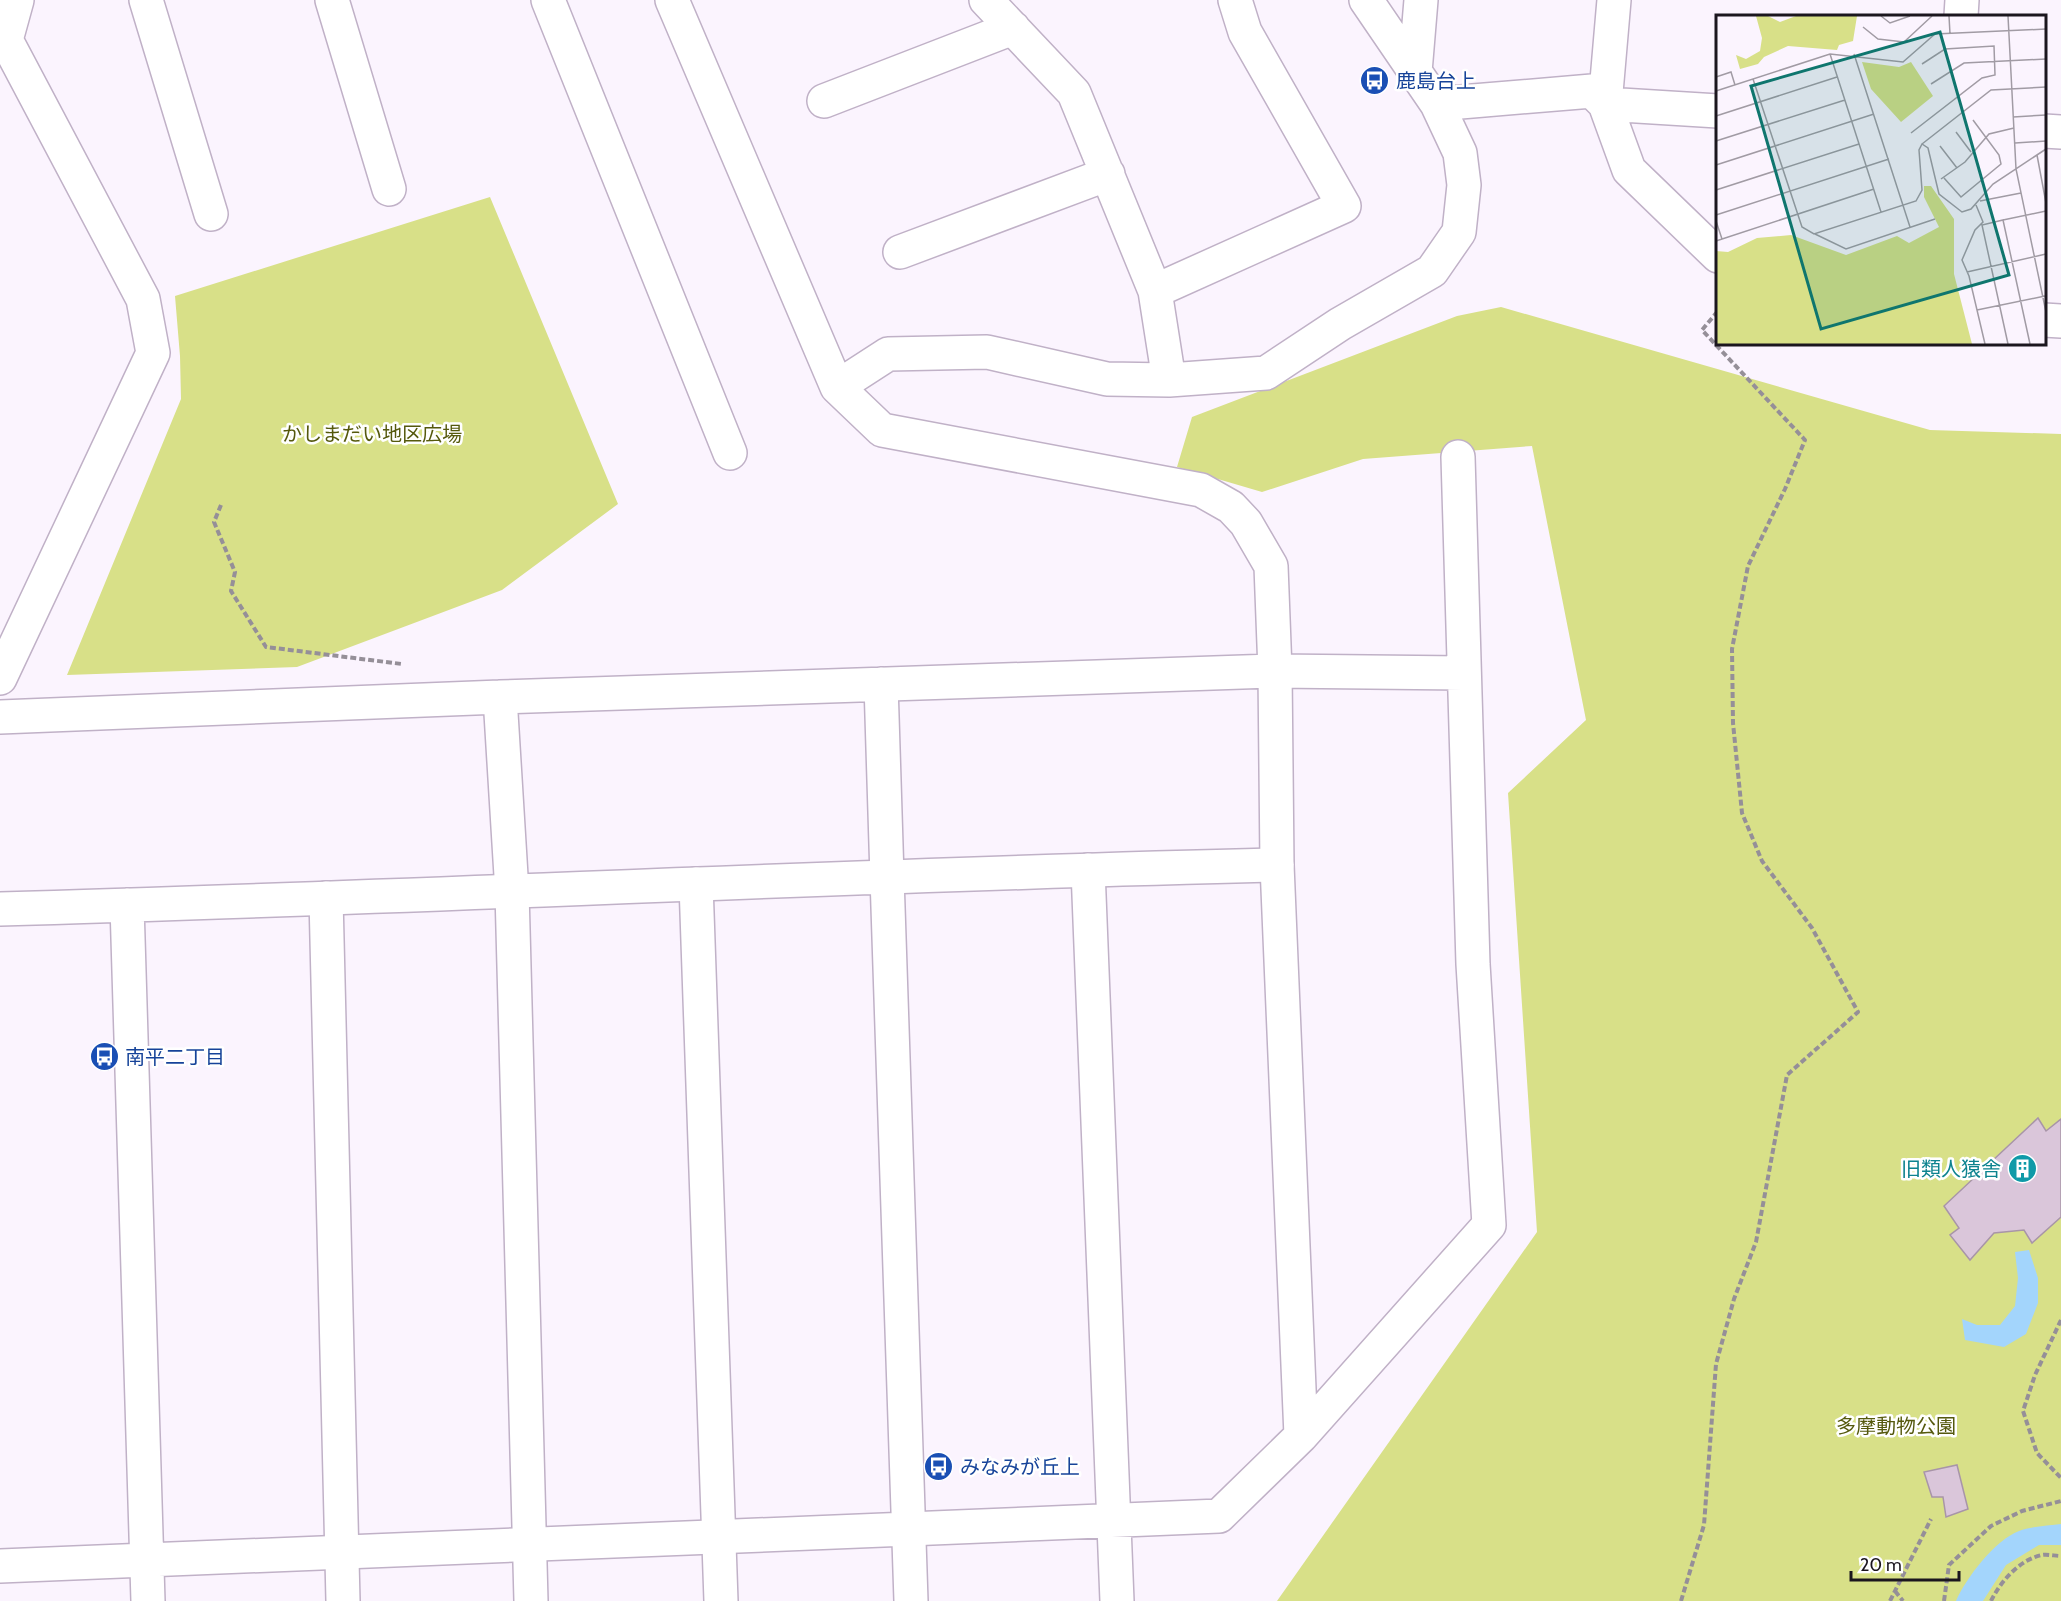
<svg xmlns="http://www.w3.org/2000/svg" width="2061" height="1601" font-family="Cabin,'Noto Sans JP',sans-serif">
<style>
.green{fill:#d8e088}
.water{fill:#a3d5fc}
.building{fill:#dac6da;stroke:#a895a8;stroke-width:1.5}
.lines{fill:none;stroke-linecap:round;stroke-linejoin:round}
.street-casing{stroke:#c0b1c7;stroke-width:36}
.secondary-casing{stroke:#c0b1c7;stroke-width:36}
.path{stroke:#958f98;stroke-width:4;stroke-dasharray:6 3;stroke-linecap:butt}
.street{stroke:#fff;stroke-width:33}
.secondary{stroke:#fff;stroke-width:33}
.labels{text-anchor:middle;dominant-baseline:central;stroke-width:5;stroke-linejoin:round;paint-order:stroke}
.transit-label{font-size:20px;fill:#164399;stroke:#fff;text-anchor:start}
.park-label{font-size:20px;fill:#55590d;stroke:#fff}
.culture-label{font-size:20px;fill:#0d838f;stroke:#fff;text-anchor:end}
.inset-road{fill:none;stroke:#a19ba4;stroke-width:1.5}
.view{fill:#0f766e;fill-opacity:0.15;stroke:#0f766e;stroke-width:3}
.inset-edge{fill:none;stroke:#1b161e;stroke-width:3}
</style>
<rect width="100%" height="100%" fill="#fbf4fe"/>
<!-- green -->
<path class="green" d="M490,197L618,504L502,590L297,667L67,675L181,399L180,356L175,296Z
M1501,307L1930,430L2061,434V1601H1277L1537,1232L1508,793L1586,720L1532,446L1363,459L1262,492L1177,467L1192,417L1457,316Z"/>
<!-- water -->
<path class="water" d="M2029,1250L2038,1278V1303L2026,1334L2004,1347L1965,1340L1962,1319L1977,1325H2000L2015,1306L2018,1278L2015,1252Z
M2061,1524V1545H2039L2006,1565L1983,1601H1956C1966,1578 1995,1540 2019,1531C2031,1526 2048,1526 2061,1524Z"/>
<!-- building -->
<path class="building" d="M2038,1118L2046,1131L2061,1119V1217L2032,1243L2024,1230L1994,1233L1970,1260L1950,1235L1959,1228L1944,1206Z
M1957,1465L1968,1509L1946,1517L1943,1497H1932L1924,1472Z"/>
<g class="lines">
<defs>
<path id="street" d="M146,0L211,214
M332,0L389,189
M548,0L730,453
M672,0L837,387
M986,0L1074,93L1155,291L1169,380
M1614,0L1605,104L1718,111
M1961,16L1962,0
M1415,72L1421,0
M824,101L1013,28
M1437,104L1592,91L1605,104L1629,170L1718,256
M2044,131L2061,132
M900,252L1108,174
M1155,291L1344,206L1245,32L1235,0
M2044,320L2061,321
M0,678L153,353L143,299L6,40L17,0
M881,684L887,877
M500,697L512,892L531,1601
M0,717L500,697L1275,671L1463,673
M1088,870L1117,1601
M696,884L721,1601
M326,898L343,1601
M1301,1436L1489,1225L1473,964L1458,457
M908,1529L1219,1516L1301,1436L1277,865L1275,671L1271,566L1246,523L1231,507L1201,490L882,430L837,387L888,354L987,352L1107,379L1169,380L1266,373L1340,324L1432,271L1459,232L1464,185L1460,153L1437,104L1366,0"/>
<path id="secondary" d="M887,877L911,1601
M127,905L148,1601
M0,909C426,897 851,875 1277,865
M0,1566L908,1529"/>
</defs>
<!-- street casing -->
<use href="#street" class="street-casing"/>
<!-- secondary casing -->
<use href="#secondary" class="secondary-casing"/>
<!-- path -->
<path class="path" d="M221,505L214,522L235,572L231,591L266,647L402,664
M2061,1320L2035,1375L2023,1411L2037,1453L2061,1478
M1895,1591L1903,1601
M1681,1601L1704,1525L1716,1364L1734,1299L1756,1242L1787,1075L1858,1012L1812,928L1762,861L1742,813L1733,723L1732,649L1748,566L1785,489L1805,440L1702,330L1718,311
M1890,1601L1931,1519
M1944,1601L1949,1565L1991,1526L2022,1511L2061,1501
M1991,1601C2001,1581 2019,1560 2042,1555C2048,1554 2055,1556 2061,1556"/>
<!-- street -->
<use href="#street" class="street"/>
<!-- secondary -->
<use href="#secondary" class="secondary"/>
</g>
<!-- icons -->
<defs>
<symbol id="bus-disc" viewBox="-11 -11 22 22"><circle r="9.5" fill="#1a4fb4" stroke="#fff"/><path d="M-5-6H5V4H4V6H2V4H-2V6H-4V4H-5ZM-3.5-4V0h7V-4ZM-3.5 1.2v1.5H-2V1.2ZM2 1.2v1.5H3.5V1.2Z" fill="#fff"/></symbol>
<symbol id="building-disc" viewBox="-11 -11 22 22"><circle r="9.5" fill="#0f9aa8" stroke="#fff"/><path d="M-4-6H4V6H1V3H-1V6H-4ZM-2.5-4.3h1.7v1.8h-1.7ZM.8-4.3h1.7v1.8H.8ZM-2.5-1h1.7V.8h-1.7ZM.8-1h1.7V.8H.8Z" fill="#fff"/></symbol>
</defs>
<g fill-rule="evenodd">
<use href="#bus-disc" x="1358" y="64" width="33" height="33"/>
<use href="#bus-disc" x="88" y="1040" width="33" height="33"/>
<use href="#building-disc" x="2006" y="1152" width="33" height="33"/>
<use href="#bus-disc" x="922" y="1450" width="33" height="33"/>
</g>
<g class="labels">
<!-- transit labels -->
<g class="transit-label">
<text x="1396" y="81">鹿島台上</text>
<text x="125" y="1057">南平二丁目</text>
<text x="960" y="1467">みなみが丘上</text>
</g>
<!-- park labels -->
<g class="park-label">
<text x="372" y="434">かしまだい地区広場</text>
<text x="1896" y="1426">多摩動物公園</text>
</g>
<!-- culture labels -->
<g class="culture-label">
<text x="2001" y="1169">旧類人猿舎</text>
</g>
</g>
<!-- overview -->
<g transform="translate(1716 15)">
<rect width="330" height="330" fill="#fbf4fe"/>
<path d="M40,1H52L64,7L80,1H141L137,26L123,30L121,35L72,31L48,42L42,49L24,54L20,40L30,44L44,36L46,23ZM195,47L217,81L185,107L155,74L146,47L183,52ZM208,171H215L238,204V259L256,329H0V236L12,237L41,223L75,220L130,240L181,221L193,228L223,212L208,182Z" fill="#d8e088"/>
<path class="inset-road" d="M165,1L174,8L194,1M233,1L234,19M292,1L300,154L330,297M147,12L162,24L188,27L216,1M114,39L165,197M138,39L194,212M0,62L15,57L19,70M37,64L86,212L98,219L200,186L206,175L203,135L206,129L212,133L223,179L246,197L255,194L277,169L330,134M215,69L248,48L330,44M0,76L114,39L187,47L219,19L330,14M0,101L121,62M297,102L330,100M240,117L255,137M195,118L266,63L279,60L278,31L229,34L206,49M0,126L129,85M299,128L330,126M206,129L275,75L330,72M224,131L241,153M321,140L330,188M0,150L158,99M228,163L245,182L285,149L283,140L257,105M225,164L249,147L273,119L298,113M0,175L143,129M264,186L305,178M260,190L267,207L259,215L246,245L253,261L269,329M0,200L173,144M287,205L330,196M0,206L6,224M99,219L130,234L219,204M0,226L158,174M251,257L330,239M261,295L329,281M292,329L266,210L287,205L314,329"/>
<path class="view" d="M224,17L293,260L105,314L35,71Z"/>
<rect width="330" height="330" class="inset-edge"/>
</g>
<!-- scale -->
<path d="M1851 1571v9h108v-9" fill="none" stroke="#1b161e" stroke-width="3"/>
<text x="1860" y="1571" font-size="18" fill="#1b161e" stroke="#ffffff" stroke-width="4.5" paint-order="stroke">20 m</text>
</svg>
